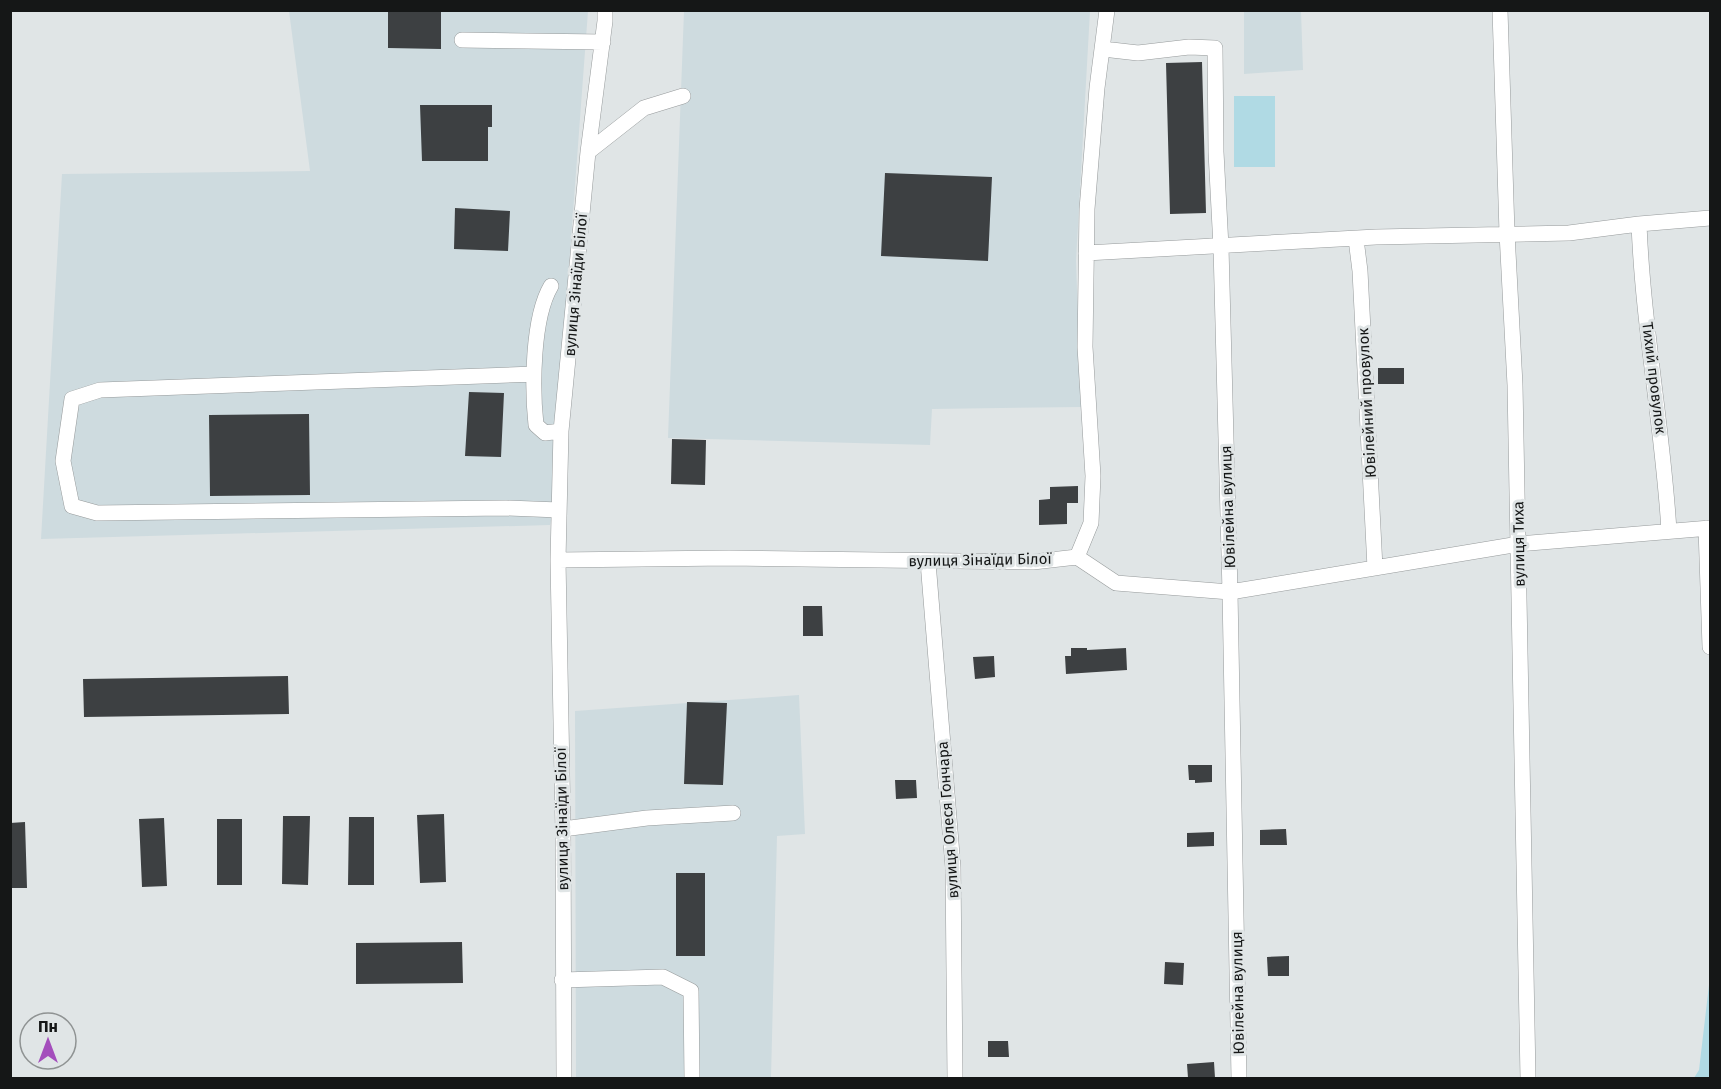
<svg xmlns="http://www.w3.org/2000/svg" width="1721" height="1089" font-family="'Fira Sans',sans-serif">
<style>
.built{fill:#cedbdf}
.green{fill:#b0dae4}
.building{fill:#3d4042}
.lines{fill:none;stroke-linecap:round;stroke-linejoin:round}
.minor-casing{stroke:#969a9b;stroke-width:16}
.minor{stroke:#fff;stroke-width:15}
.labels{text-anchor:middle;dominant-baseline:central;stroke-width:6;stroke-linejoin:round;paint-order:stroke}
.street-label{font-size:15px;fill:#151717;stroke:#e0e5e6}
</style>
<rect width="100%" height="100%" fill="#e0e5e6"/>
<!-- built -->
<path class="built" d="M289,11H588L561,374L555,503L550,525L41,539L62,174L310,171Z
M684,11H1090L1076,261L1081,407L932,409L930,445L668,438Z
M1244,11H1301L1303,70L1244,74Z
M799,695L805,834L777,836L771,1078H576L575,711Z"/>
<!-- green -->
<path class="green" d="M1234,96H1275V167H1234Z
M1709,985L1710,1078H1694L1699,1070Z"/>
<!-- building -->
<path class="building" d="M388,10L441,11V49L388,48Z
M1202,62L1206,213L1170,214L1166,63Z
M420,105H492V127H488V161H422Z
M885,173L992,177L988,261L881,256Z
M455,208L510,211L508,251L454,249Z
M1378,368H1404V384H1378Z
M469,392L504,393L501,457L465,456Z
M309,414L310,495L210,496L209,415Z
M672,439L706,440L705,485L671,484Z
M1078,486V503H1067V524L1039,525V500L1050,499V487Z
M803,606H822L823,636H803Z
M1071,648H1087V650L1126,648L1127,670L1066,674L1065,656H1071Z
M994,656L995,677L975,679L973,657Z
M288,676L289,714L84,717L83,679Z
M687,702L727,703L723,785L684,784Z
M1188,765H1212V782L1195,783V780H1189Z
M895,780H916L917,798L896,799Z
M444,814L446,882L420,883L417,815Z
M283,816H310L308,885L282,884Z
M349,817H374V885H348Z
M164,818L167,886L142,887L139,819Z
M217,819H242V885H217Z
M25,822L27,888H10V823Z
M1286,829L1287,845H1260V830Z
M1214,832V846L1187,847V833Z
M676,873H705V956H676Z
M462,942L463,983L356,984V943Z
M1289,956V976H1268L1267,957Z
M1165,962L1184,963L1183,985L1164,984Z
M988,1041H1008L1009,1057H988Z
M1214,1062L1215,1078H1188L1187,1064Z"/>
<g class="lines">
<defs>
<path id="minor" d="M1500,10L1507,233L1515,385L1528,1078
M462,40L603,42
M1103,49L1138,53L1189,47L1215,48L1216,152L1221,247L1230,592L1239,1078
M588,152L644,108L683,96
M1639,224C1643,327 1663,429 1669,531
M1356,239L1360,271L1375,568
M1086,253L1376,237L1569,233L1639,224L1710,218
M551,286C532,318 532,389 536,425L545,433L561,431
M534,374L100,390L72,399L63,461L72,506L97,513L506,508L559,510
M1706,528L1710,647
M1077,557L1116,583L1230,592L1519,544L1710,528
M1077,557L1091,523L1093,476L1085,347L1087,209L1097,88L1107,10
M558,560L729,558L1033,562L1077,557
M928,562L953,867L955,1078
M563,829L647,818L733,813
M562,980L663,977L691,991L692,1078
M564,1078L563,829L558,560L561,431L588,152L605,21V10"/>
</defs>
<!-- minor casing -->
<use href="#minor" class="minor-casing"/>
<!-- minor -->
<use href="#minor" class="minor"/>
</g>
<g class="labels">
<!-- street labels -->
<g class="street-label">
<text transform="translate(576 285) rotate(-85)">вулиця Зінаїди Білої</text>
<text transform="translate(1654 378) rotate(83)">Тихий провулок</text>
<text transform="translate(1367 403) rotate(-93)">Ювілейний провулок</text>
<text transform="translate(1228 507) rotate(-92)">Ювілейна вулиця</text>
<text transform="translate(1519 544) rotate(-91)">вулиця Тиха</text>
<text transform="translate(980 560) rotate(-1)">вулиця Зінаїди Білої</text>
<text transform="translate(562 819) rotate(-91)">вулиця Зінаїди Білої</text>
<text transform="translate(948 820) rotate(-94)">вулиця Олеся Гончара</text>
<text transform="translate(1238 993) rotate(-91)">Ювілейна вулиця</text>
</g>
</g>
<!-- border -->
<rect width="1721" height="1089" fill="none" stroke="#151717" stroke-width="24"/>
<!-- north arrow -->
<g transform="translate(48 1041)"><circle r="28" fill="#e0e5e6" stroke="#8f9393" stroke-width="1.5"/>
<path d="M0-4.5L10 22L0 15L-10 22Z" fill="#a44ebc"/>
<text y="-9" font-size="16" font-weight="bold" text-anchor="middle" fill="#151717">Пн</text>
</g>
</svg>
